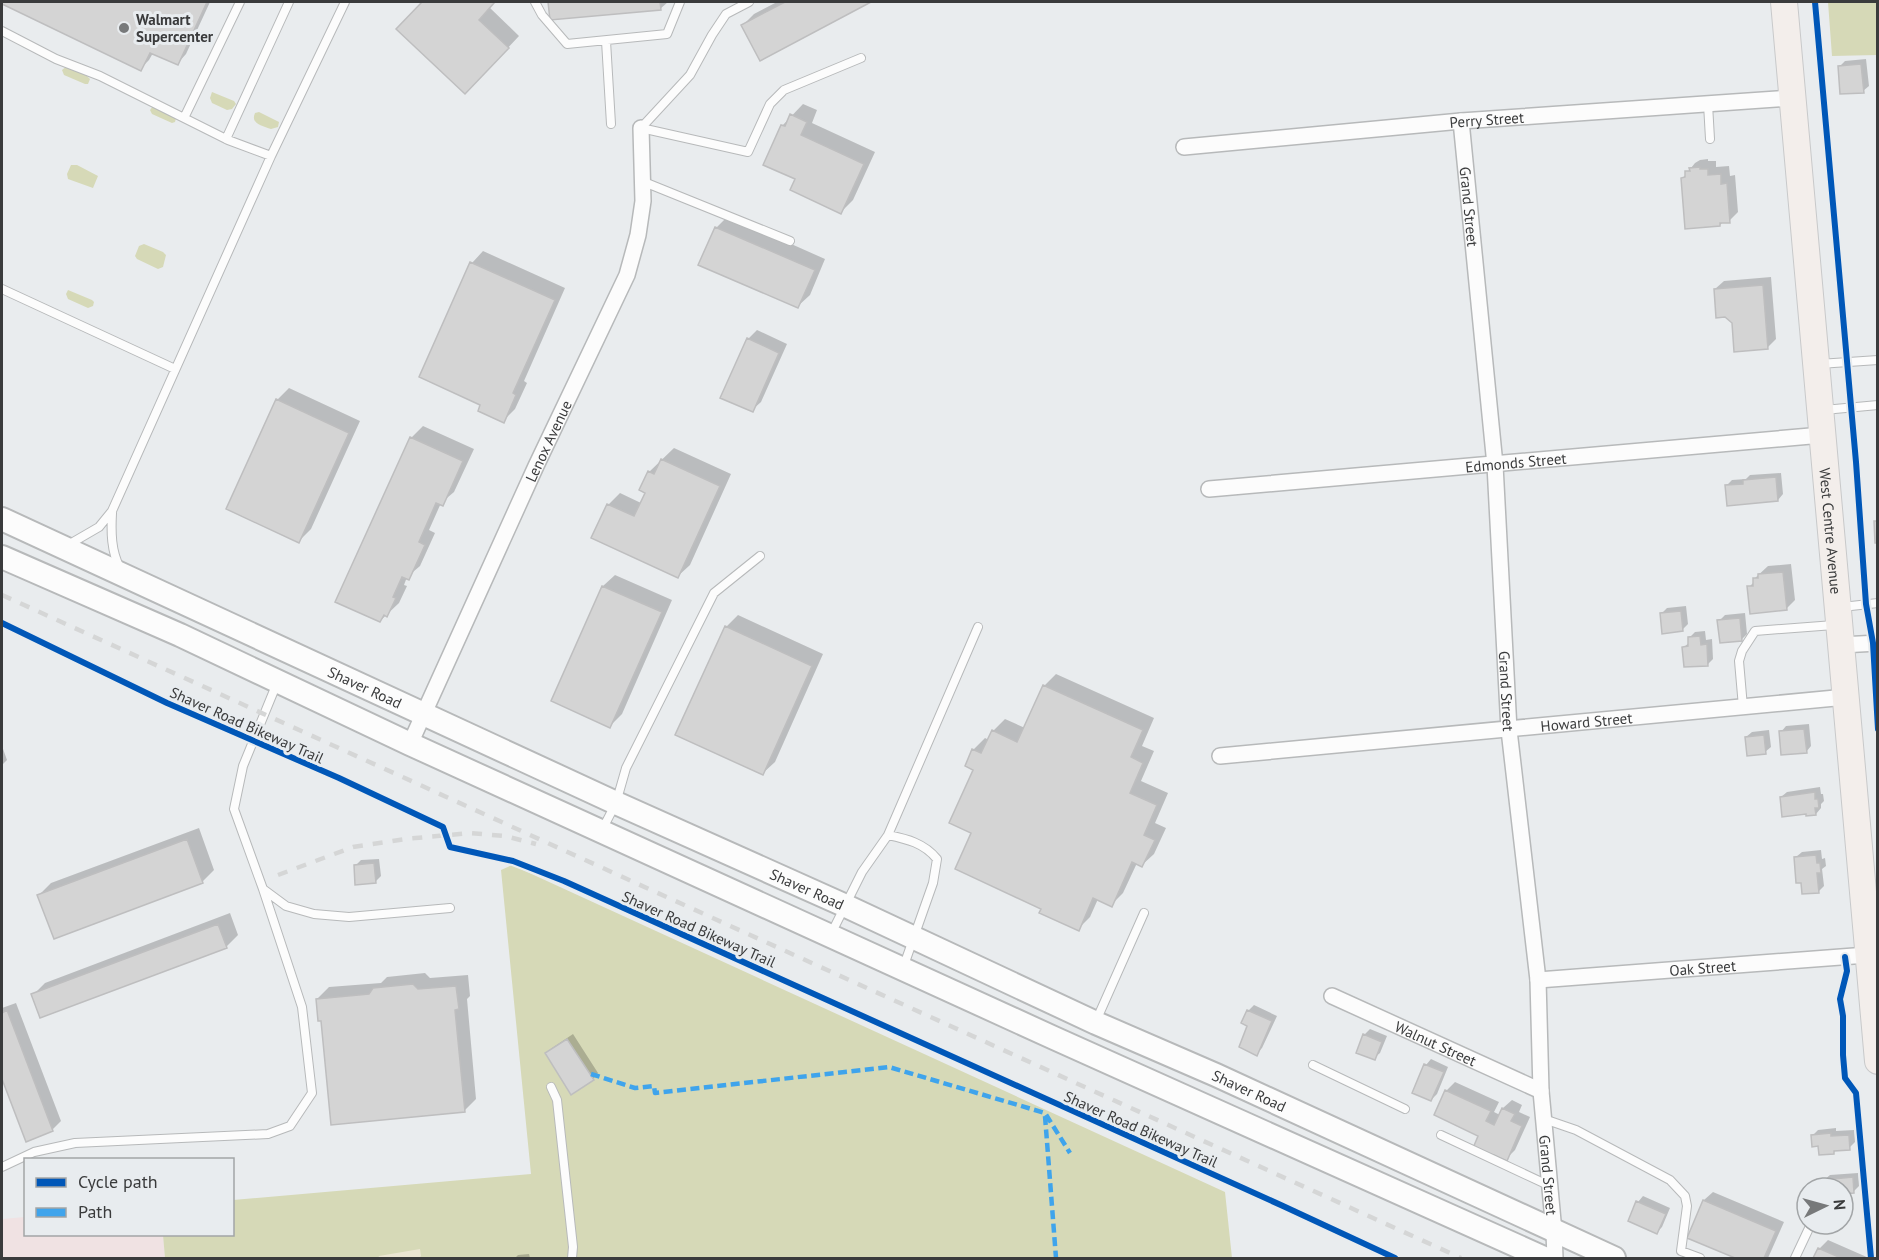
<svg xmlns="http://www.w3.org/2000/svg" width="1879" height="1260" font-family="'PT Sans',sans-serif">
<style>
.education{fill:#f0e2e3}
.green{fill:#d6d9b7}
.sand{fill:#ebe6d3}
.shadow{fill:#0003}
.building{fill:#d4d4d4;stroke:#bebebf;stroke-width:1.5}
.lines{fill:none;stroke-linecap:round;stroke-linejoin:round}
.service-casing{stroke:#b7b9ba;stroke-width:10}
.minor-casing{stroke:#b7b9ba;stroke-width:18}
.secondary-casing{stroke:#b7b9ba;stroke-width:26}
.primary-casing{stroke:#c8c9ca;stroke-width:28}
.service{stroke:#fcfcfc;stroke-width:8}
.minor{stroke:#fcfcfc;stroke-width:15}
.secondary{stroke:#fcfcfc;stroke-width:22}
.primary{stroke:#f3eeeb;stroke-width:26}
.rail{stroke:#d5d6d6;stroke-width:4.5;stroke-dasharray:10 10;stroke-linecap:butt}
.quiet{stroke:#3fa4ec;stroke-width:4.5;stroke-dasharray:9 4.5;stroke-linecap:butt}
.cycleway-casing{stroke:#e8ecef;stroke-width:10}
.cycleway{stroke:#0057b8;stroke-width:6}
.poi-dot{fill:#77797a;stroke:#e8ecef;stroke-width:2}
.labels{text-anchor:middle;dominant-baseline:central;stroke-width:6;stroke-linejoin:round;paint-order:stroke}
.poi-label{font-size:15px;font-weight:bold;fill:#3a3b3c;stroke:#e8ecef;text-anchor:start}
.street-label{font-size:15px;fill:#3a3b3c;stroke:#e8ecef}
</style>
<rect width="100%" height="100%" fill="#e9ecee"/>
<!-- education -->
<path class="education" d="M25,1217L26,1234L163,1235L165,1258H2V1219Z"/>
<!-- green -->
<path class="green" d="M1828,2H1877V55L1832,56Z
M67,66L87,76L90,79L88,84H85L64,75L62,70Z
M212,92L234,101L236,104L232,109L227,110L212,103L210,98Z
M153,106L176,118L175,122L172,123L152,114L150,110Z
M259,112L279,122L278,127L271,129C263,126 250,124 255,113Z
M71,165H77L98,176L93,188L68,179L67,174Z
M144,244L163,252L166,255L163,267L158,269L137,259L135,256L139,246Z
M68,290L92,300L94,302L93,306L88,308L68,299L66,294Z
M512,865L1225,1192L1232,1258H165L163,1235L232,1234L233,1200L531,1174L501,870Z"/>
<!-- sand -->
<path class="sand" d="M420,1249L421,1256L419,1258H378L379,1256Z"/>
<!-- shadow -->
<path class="shadow" d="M2,2H210L186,54L178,63L153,53L149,60L140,69Z
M424,2H495L489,7L519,36L477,81L398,29Z
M550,2H668L660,9L551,18Z
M777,2H868L760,59L743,25L754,14Z
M1866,59L1869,86L1863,91L1840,66L1845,61Z
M803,104L817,110L812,123L875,152L853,200L841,212L797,178L782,126Z
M1708,159V161H1716V167L1729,166L1730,176L1735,175L1738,212L1729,221L1723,222L1720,225L1683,178L1695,163L1700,160Z
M728,216L825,259L810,295L798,306L716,228Z
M483,251L565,288L524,381L527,383L515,409L503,421L482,405L421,377L472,263Z
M1771,277L1776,339L1768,347L1733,322L1715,289L1724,281Z
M757,330L787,344L761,402L752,410L748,339Z
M289,388L360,421L311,529L299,541L277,400Z
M423,426L474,449L454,492L441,503L429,530L435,533L420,566L407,577L404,585L407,586L399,603L380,621L411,438Z
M674,448L731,474L690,565L678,576L608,505L620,493L641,503L646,492L649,472Z
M1781,473L1783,494L1778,500L1726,486L1732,480L1746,479L1750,475Z
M1791,564L1795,600L1786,609L1749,587L1755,581L1754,579L1768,566Z
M615,575L672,600L622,714L610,726L553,700L603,586Z
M1686,606L1688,624L1682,630L1662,613L1667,608Z
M1745,613L1747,634L1742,639L1719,621L1725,615Z
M738,615L823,654L775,762L763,773L726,627Z
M1705,631L1706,640L1712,639L1713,659L1708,664L1684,647L1690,642L1689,638L1695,632Z
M1056,674L1154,718L1142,746L1154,751L1141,781L1168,793L1155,823L1166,828L1154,854L1142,865L1137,863L1123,893L1111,905L1098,899L1090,917L1078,929L1043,908L973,832L975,769L973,750L985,738L989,740L993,731L1005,719L1025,728L1044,686Z
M1809,724L1811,746L1806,752L1781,732L1786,726Z
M1769,730L1771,747L1765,752L1746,737L1752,732Z
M2,746L7,760L2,765Z
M1820,787L1821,794H1823L1824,801L1821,804V808L1816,814L1807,813L1781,797L1787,792Z
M199,828L214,870L202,882L39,895L51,883Z
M1821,850L1822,859L1825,858L1826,866L1822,869L1824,886L1818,892L1796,857L1802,852Z
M379,859L381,876L375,882L355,866L361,860Z
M230,913L238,935L226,947L33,995L45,983Z
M425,973L430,978L468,975L470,996L467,999L476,1099L464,1111L323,1019L317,999L329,987L381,983L387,977Z
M16,1003L61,1121L53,1129L27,1140L2,1075V1008Z
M1254,1005L1277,1016L1262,1048L1256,1054L1249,1025L1248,1011Z
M1370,1029L1387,1036L1380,1053L1374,1058L1364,1035Z
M573,1034L598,1073L593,1079L546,1053L552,1048Z
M1431,1059L1448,1067L1437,1094L1431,1100L1426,1065Z
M1455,1082L1499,1102L1494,1112L1500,1115L1503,1108L1512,1100L1522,1105L1519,1112L1530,1117L1515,1150L1506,1159L1480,1135L1446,1091Z
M1836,1128V1131L1854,1130L1855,1142L1849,1148L1837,1149L1833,1153L1812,1136L1818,1130Z
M1858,1173L1859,1186L1854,1191L1843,1192V1188H1825L1824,1180L1830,1175Z
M1713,1192L1784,1222L1768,1258H1739L1689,1237L1704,1200Z
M1643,1196L1670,1208L1662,1227L1657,1232L1630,1220L1638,1202Z
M1828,1240L1869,1258H1815L1819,1249Z
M529,1254L530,1258H515L518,1255Z"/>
<!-- building -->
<path class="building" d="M2,2H207L178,65L150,53L141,71L2,4Z
M422,2H493L494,3L479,20L509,48L465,94L396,29Z
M548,2H660L661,10L550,20Z
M785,2H871L760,61L741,25Z
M1861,64L1864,93L1840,94L1838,66Z
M790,114L807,122L801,135L864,164L841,214L790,190L795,179L763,165L781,125L785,126Z
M1700,167V169H1708V175L1721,174V184L1727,183L1730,223H1720V226L1685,229L1681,178L1685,177V171H1690L1689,168Z
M715,227L815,270L798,308L698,265Z
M470,262L555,300L513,393L516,395L504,423L478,411L480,405L419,377Z
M1763,285L1768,349L1734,352L1732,323L1725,317L1716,318L1714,289Z
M747,338L779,353L753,412L720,398Z
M276,399L349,433L299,543L226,509Z
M410,437L463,461L443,506L436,503L419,542L425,545L409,580L402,577L393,597L396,598L387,617L384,615L380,622L335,602Z
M661,459L720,486L678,578L591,538L607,504L634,516L645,493L639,490L648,471L654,474Z
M1776,477L1778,501L1727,506L1725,485L1743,484V480Z
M1874,521H1878V543H1875Z
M1783,572L1787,610L1750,614L1747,586H1753V578H1758V574Z
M602,586L662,612L610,728L551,701Z
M1681,611L1683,631L1662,634L1660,613Z
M1740,618L1742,641L1720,643L1717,620Z
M725,626L812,666L763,775L675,735Z
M1700,636L1701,645L1707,644L1708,666L1684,667L1682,647L1688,646V637Z
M1043,685L1143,730L1131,757L1143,763L1130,793L1157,805L1144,835L1155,840L1142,867L1132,862L1112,907L1093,898L1079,931L1039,913L1041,909L955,869L971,833L949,823L973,770L965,766L972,749L981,753L992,730L1017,742Z
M1804,729L1807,753L1781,755L1779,731Z
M1764,735L1766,754L1747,756L1745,737Z
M1815,792V799H1818L1819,808H1815L1816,815L1806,816V814L1782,817L1780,797Z
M187,839L203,883L54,939L37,895Z
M1816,855L1817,863H1820L1821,873H1817L1819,893L1802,894L1801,883H1796L1794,857Z
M374,863L376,883L355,885L354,865Z
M218,924L227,948L40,1018L31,994Z
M413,984L418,989L456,986L459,1009L455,1010L465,1112L331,1125L321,1021H318L316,999L369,994L373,988Z
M7,1010L53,1131L26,1142L2,1079V1013Z
M1247,1010L1272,1021L1257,1056L1239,1047L1247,1026L1241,1023Z
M1363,1034L1382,1042L1375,1060L1356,1053Z
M567,1039L594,1080L571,1095L545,1053Z
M1424,1064L1444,1072L1431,1101L1412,1093Z
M1445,1090L1491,1111L1486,1121L1494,1125L1502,1108L1515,1114L1511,1121L1522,1126L1507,1161L1494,1155L1493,1157L1473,1148L1478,1136L1434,1115Z
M1831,1133V1136L1849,1135L1850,1150L1834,1151V1154L1819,1155L1818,1146L1812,1147L1811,1135Z
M1853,1177L1854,1193L1843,1194V1188H1823V1180Z
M1703,1200L1776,1231L1764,1258H1735L1687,1238Z
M1636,1201L1666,1214L1657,1234L1628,1221Z
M1818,1248L1841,1258H1813Z"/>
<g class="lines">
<defs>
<path id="service" d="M535,2L542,15L567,44L667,34L680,2
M2,31L56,59L100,76L228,140L271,156
M606,41L611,124
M1708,104L1710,139
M184,118L240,2
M641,128L748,152L770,104L784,90L861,58
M641,128L690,75L712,35L726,14L749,2
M226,139L289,2
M644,182L790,241
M2,289L175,369
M1819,364L1878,360
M1824,410L1878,405
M112,513C111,532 111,551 120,568
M68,545L99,527L112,511L271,156L345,2
M1842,607L1878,603
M277,683L243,766L234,809L263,889L286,906L314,914L349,917L450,908
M1743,707L1739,661L1742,651L1755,631L1834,625
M602,830L616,803L626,768L714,593L760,556
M888,835L978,627
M831,934L862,872L888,835C907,839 924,843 937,859L933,883L903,968
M1096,1021L1144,913
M1313,1065L1405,1109
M551,1087L557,1100L573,1247L572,1258
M1544,1119L1576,1130L1670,1180L1685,1196L1687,1206L1681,1251L1700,1258
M1441,1135L1550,1186
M2,1167L34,1152L75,1143L268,1134L290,1126L312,1093L302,1007L263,889
M1795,1258L1811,1224"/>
<g id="minor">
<path id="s1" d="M1461,121L1495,465L1509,730L1538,980L1541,1091L1554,1232L1555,1258"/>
<path id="s2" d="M1184,147L1461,121L1791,98"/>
<path id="s3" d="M1209,489L1822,435"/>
<path d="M1841,645L1878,643"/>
<path id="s4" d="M410,744L536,466L627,275L638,235L643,201L641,128"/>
<path id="s5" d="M1220,756L1846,697"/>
<path id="s6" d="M1538,980L1867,955"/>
<path id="s7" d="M1332,996L1541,1091"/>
</g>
<g id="secondary">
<path id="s8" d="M2,519L616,803L846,906L1096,1023L1216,1075L1614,1258"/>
<path d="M2,557L180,635L410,744L1054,1038L1544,1258"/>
</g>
<g id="primary">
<path id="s9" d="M1784,2L1878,1061"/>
</g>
</defs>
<!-- service casing -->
<use href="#service" class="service-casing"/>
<!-- minor casing -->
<use href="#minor" class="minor-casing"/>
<!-- secondary casing -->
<use href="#secondary" class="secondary-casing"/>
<!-- primary casing -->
<use href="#primary" class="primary-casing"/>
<!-- service -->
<use href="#service" class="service"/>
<!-- minor -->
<use href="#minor" class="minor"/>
<!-- secondary -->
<use href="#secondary" class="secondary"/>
<!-- primary -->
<use href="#primary" class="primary"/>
<!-- rail -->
<path class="rail" d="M2,595L1461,1258
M278,875L353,847L405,839L470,833L505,836L536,844"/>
<!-- quiet -->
<path class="quiet" d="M591,1074L635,1088L654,1086L655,1093L889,1067L1045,1113L1070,1153
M1045,1116L1056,1258"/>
<defs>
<path id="cycleway" d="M1815,2L1856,462L1866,604L1873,643L1878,729
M2,623L167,703L339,778L443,827L450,847L513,861L564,881L1283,1206L1395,1258
M1845,957L1847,971L1840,999L1843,1016V1055L1845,1078L1856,1093L1871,1258"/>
</defs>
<!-- cycleway casing -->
<use href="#cycleway" class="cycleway-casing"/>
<!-- cycleway -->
<use href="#cycleway" class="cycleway"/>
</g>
<!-- markers -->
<circle class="poi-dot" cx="124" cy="28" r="6"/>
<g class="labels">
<!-- poi labels -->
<g class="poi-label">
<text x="136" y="19">Walmart<tspan x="136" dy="17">Supercenter</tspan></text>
</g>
<!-- street labels -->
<g class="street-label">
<text stroke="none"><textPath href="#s2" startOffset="304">Perry Street</textPath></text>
<text stroke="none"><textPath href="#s1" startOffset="86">Grand Street</textPath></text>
<text stroke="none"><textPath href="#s4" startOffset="333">Lenox Avenue</textPath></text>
<text stroke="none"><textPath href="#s3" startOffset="308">Edmonds Street</textPath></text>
<text stroke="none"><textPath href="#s9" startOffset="531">West Centre Avenue</textPath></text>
<text stroke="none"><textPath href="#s8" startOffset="400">Shaver Road</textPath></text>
<text stroke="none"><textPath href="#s1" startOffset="572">Grand Street</textPath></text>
<text stroke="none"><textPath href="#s5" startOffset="368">Howard Street</textPath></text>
<text transform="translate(247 725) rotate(24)">Shaver Road Bikeway Trail</text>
<text stroke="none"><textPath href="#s8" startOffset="886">Shaver Road</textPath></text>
<text transform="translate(699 929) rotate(24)">Shaver Road Bikeway Trail</text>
<text stroke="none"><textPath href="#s6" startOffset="165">Oak Street</textPath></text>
<text stroke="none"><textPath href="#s7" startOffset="114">Walnut Street</textPath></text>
<text stroke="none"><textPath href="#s8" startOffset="1372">Shaver Road</textPath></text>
<text transform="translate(1141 1129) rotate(24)">Shaver Road Bikeway Trail</text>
<text stroke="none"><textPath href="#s1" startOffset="1058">Grand Street</textPath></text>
</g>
</g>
<!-- border -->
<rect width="1879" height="1260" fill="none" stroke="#3a3b3c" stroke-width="6"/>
<!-- legend -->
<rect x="24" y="1158" width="210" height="78" fill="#e8ecef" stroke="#a2a5a7" stroke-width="1.5"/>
<rect x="36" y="1178" width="30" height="9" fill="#0057b8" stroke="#a2a5a7" stroke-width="1.5"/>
<text x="78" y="1188" font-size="18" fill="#3a3b3c">Cycle path</text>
<rect x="36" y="1208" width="30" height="9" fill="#3fa4ec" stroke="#a2a5a7" stroke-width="1.5"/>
<text x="78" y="1218" font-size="18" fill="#3a3b3c">Path</text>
<!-- north arrow -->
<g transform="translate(1825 1206) rotate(85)"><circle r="28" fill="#e8ecef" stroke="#a2a5a7" stroke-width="1.5"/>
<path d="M0-4.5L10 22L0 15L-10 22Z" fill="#77797a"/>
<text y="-9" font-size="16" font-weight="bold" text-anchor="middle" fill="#3a3b3c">N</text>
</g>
</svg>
